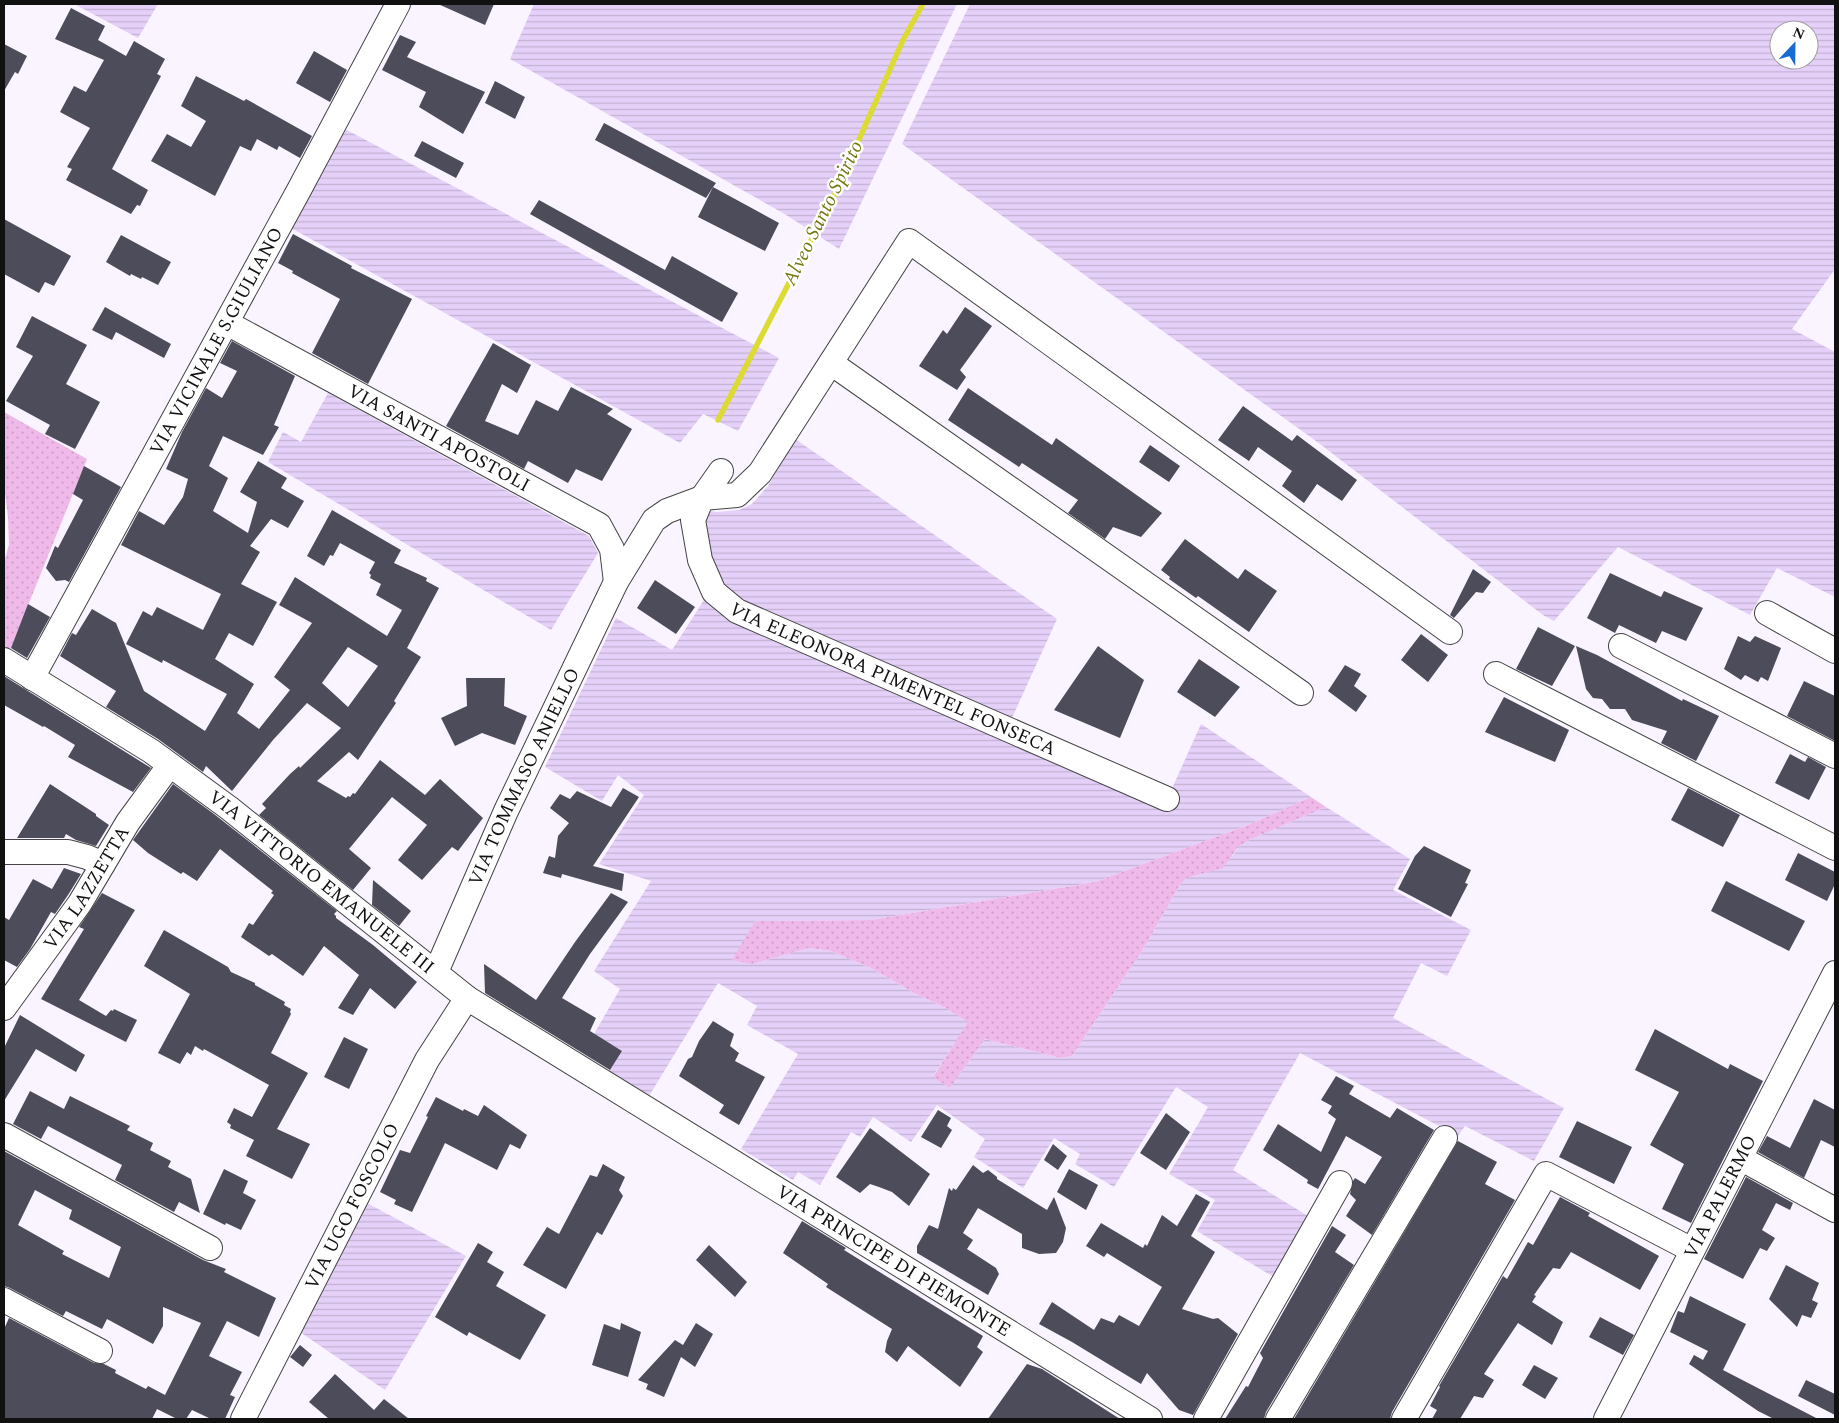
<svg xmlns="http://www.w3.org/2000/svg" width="1839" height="1423" font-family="Spectral,serif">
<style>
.farmland{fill:url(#farmland-rules);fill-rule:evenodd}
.grass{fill:url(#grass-dots)}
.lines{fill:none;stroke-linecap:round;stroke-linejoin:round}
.stream{stroke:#dbdb32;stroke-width:5.5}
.building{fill:#4c4c5b;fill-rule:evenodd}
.minor-casing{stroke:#444;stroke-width:26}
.minor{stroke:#fff;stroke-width:24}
.labels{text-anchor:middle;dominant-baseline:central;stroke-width:5;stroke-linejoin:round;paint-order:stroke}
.street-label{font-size:19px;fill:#111;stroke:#fff}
.water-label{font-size:20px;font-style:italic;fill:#75790d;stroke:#fff}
</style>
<defs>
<pattern id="farmland-rules" width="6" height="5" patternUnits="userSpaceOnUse" patternTransform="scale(1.25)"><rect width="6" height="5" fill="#e5d0f9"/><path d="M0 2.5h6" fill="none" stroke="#c3b2d4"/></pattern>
<pattern id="grass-dots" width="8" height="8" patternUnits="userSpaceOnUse" patternTransform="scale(1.25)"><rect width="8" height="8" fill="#efb9ea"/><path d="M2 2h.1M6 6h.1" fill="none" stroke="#cc9ec8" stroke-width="1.8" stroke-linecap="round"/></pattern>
</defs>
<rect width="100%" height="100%" fill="#f9f4ff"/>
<!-- farmland -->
<path class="farmland" d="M74,4H158L138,38Z
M534,4H957L839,249L783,213L510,59Z
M970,4H1835V269L1792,329L1835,352V597L1777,568L1750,615L1618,547L1554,621L1543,615L1316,441L902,144ZM1779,30H1809V60H1779Z
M343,128L779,358L738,431L703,414L680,443L291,228Z
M328,393L589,536L598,553L551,630L268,462L283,432L301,442Z
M795,439L1057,619L1012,718L744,600L723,586L708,546L701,516L704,510L717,512L739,510L752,504L768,486Z
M704,600L751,627L1165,804L1201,724L1311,797L1248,825L1095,882L871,920L755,921L752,964L809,948L831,951L871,968L916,994L946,1008L969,1022L933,1076L950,1088L985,1039L1060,1058L1072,1056L1142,951L1181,883L1187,878L1202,874L1233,855L1238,847L1249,840L1326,807L1410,859L1393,890L1471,930L1447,976L1421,963L1393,1018L1564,1108L1534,1161L1465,1126L1458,1136L1300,1053L1233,1170L1313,1219L1277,1279L1197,1231L1215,1200L1169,1174L1208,1107L1176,1087L1114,1187L1075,1164L1080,1154L1054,1138L1023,1188L974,1157L985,1139L937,1105L911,1142L873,1117L860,1137L851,1132L820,1185L798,1172L793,1180L741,1149L798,1054L747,1025L757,1006L718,983L649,1096L609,1071L622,1051L594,1034L620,989L594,971L651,881L599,864L644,795L618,775L602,801L545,767L616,618L672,650Z
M367,1203L466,1256L385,1390L297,1330Z"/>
<!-- grass -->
<path class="grass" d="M4,412L87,459L10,650L4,646V562L9,545L8,517L4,486Z
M1311,797L1326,807L1249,840L1238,847L1223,868L1187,878L1181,883L1142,951L1072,1056L1060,1058L985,1039L950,1088L933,1077L968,1022L946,1008L916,994L871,968L831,951L809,948L752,964L732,960L755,921L871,920L1095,882L1248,825Z"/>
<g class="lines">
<!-- stream -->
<path class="stream" d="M718,420L834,196L903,40L923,4"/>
</g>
<!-- building -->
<path class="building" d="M438,4H494L485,25Z
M71,8L105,26L98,40L126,56L134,41L165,59L157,74L161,76L112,169L148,190L140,206L137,205L131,214L66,180L72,169L67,167L90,128L60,112L74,86L86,92L104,60L55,39Z
M400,35L416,42L407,57L485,92L463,134L419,107L426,92L382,70Z
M4,44L27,56L18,74L15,72L4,91Z
M314,51L347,70L330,102L296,83Z
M196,76L244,101L246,99L312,136L300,158L279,146L277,150L257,139L251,151L240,146L215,196L151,161L167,134L191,147L206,121L181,106Z
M495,81L525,97L515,119L485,103Z
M604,123L716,183L713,187L779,223L765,251L698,217L713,187L706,198L595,140Z
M422,141L464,163L456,178L414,156Z
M539,200L665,270L672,256L738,293L722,322L530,214Z
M4,219L71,256L54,286L45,282L39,293L4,274Z
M293,234L352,266L351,268L412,299L368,384L312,353L340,299L292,273L293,271L278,263Z
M121,235L171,262L158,285L142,277L141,279L131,274L130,276L106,262Z
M105,307L171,344L164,358L116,332L112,340L92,330Z
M965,307L992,326L960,370L966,377L957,390L919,366L943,330L947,334Z
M32,316L87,345L66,384L100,402L75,449L45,434L50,425L6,401L33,356L16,347Z
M232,341L295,376L274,425L279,427L263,455L223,436L209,466L228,478L213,511L248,533L257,502L240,492L258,461L287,478L281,488L304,501L288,528L271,519L250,546L260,552L241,584L277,602L253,646L229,633L215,659L254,684L237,713L259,729L290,690L274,677L312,623L279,605L295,577L387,636L402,610L376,595L381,584L370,578L371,575L369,573L375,562L340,543L333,556L330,555L324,566L307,556L332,510L401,550L394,563L427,578L426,581L439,588L407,648L421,657L394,701L396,703L358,760L349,752L317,781L346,798L348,796L350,797L353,793L355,794L380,760L425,795L440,779L483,818L458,851L452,847L422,880L398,860L427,825L392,797L349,849L371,868L353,890L259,815L266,808L262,804L290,774L299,766L300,768L341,728L307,703L273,740L232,791L206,766L203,772L158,739L106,707L116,691L60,656L72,633L76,635L92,609L116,623L144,691L205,731L227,694L163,660L162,663L126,644L143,611L152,616L157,607L203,630L221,594L121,545L139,511L164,525L183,497L188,479L166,469L182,432L206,388L222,398L237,371L220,363ZM348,647L378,666L348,707L322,683Z
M493,343L531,365L517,393L502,384L485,421L518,435L536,400L558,411L571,387L613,409L607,414L632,429L602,481L576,469L568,483L528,461L524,469L446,426Z
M968,388L1052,445L1056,438L1162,513L1141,537L1113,527L1105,539L1068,513L1078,500L1022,463L1019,467L948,420Z
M1243,406L1292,441L1297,435L1357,480L1342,501L1317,484L1304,503L1282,486L1292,471L1258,447L1249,461L1218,440Z
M1150,445L1180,466L1169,482L1139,462Z
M84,466L121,487L69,582L65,580L56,581L46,568L55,546L58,548L83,500L73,494Z
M1185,539L1238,579L1245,569L1277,591L1249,632L1198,596L1196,598L1169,579L1170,577L1161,570Z
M1473,569L1491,582L1483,593L1476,592L1454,618L1450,615Z
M1610,573L1661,597L1664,591L1703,608L1686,641L1662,631L1656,643L1619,625L1615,633L1587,618Z
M655,580L695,607L676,634L637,608Z
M28,604L50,617L27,658L11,648Z
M1538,627L1575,646L1552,686L1516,669Z
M1421,634L1448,655L1428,682L1401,660Z
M1738,636L1750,642L1755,636L1781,648L1768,681L1761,677L1758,682L1745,675L1741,680L1724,669Z
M1098,646L1144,680L1120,738L1054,710Z
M1576,646L1597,655L1682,701L1683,699L1719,716L1696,761L1661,743L1667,731L1632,720L1625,709H1610L1602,699L1593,698L1586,689Z
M1199,659L1240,687L1215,717L1177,692Z
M1345,665L1361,674L1354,686L1367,696L1356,712L1328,691Z
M4,676L151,768L133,792L68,757L75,745L44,726L43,727L4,705Z
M466,678H505L504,706L527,716L515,745L482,733L455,746L441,718L467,706Z
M1804,681L1835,696V741L1787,716Z
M1504,697L1569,730L1555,762L1485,732Z
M1790,754L1805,762L1808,757L1826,767L1809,800L1775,783Z
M50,784L96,814V816L109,825L96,846L76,840L66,834L64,838H17Z
M173,784L214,814L337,911L334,914L336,916V918L373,945L417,982L395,1009L370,988L353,1015L338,1008L359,975L324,946L303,976L272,954L269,956L241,937L249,923L253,925L274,895L271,893L273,891L220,849L197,881L183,872L181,874L148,853L133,840Z
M623,788L639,797L593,866L624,874L622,891L562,874L561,878L543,873L549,856L555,858L558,836L569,823L550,808L560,794L570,799L577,791L611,807Z
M1688,788L1740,815L1723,847L1671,820Z
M1424,846L1471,870L1465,883L1468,884L1451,917L1398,889L1415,856Z
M1798,853L1835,872V884L1827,901L1785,880Z
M64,868L81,874L68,895L55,914L51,912L30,949L17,967L4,960V917L9,920L33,879L52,889Z
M373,880L411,911L399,926L372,905Z
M1726,881L1805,921L1789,951L1711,911Z
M102,893L135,910L79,1000L106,1016L111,1010L113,1011L114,1009L137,1020L126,1042L41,999L84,929L79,927Z
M611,893L628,902L590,954L562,998L596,1018L590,1031L622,1051L610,1070L485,993L484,964L536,1000L575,942Z
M164,930L228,967L231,972L255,983V985L285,1002L284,1005L291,1009L290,1012L291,1014L271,1053L308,1073L277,1129L310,1144L292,1179L246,1156L254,1140L230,1128L231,1125L227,1122L234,1108L252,1117L269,1085L204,1049L203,1051L195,1046L191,1055L187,1052L180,1064L158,1053L190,994L144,966Z
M20,1015L85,1055L76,1072L36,1049L4,1101V1048Z
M713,1021L734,1034L730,1046L739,1053L735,1061L765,1077L739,1125L719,1113L724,1105L679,1076L688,1059L692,1057L699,1041Z
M1655,1029L1728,1069L1730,1064L1763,1081L1691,1223L1662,1209L1684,1164L1650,1145L1679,1092L1635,1070Z
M344,1037L368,1049L349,1089L324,1077Z
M1336,1076L1354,1086L1349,1094L1390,1118L1397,1108L1434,1130L1372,1235L1346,1216L1356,1200L1350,1194L1353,1181L1355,1178L1365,1184L1382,1157L1346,1136L1318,1189L1307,1183L1308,1180L1263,1150L1278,1124L1321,1152L1336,1119L1328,1113L1332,1106L1321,1100Z
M30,1091L64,1109L70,1096L130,1126L127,1130L153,1143L150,1150L171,1161L168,1167L191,1179L200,1213L179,1202L174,1212L115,1180L122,1165L48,1126L41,1139L13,1124Z
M436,1097L463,1111L464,1109L478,1116L484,1105L527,1135L520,1149L510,1144L497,1170L445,1143L412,1212L394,1204L396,1200L380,1192L400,1150L410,1153L428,1117L426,1116Z
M1814,1099L1835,1110V1147L1821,1140L1804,1178L1758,1152L1767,1136L1790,1148Z
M938,1110L951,1118L947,1126L952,1130L941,1148L921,1137Z
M1166,1113L1190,1132L1166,1170L1140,1153Z
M1577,1121L1632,1147L1614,1184L1559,1157Z
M870,1128L930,1174L909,1206L892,1192L879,1187L870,1184L860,1193L836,1177Z
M1458,1141L1497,1162L1485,1184L1515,1200L1392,1412L1390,1419H1294Z
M1053,1144L1067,1156L1058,1170L1044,1160Z
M4,1151L203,1260L226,1269L224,1272L276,1298L259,1337L227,1321L209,1356L242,1372L230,1395L235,1397L225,1419H211L192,1410L186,1419H177L157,1409L152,1419H4V1329L9,1318L94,1363L104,1364L116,1370L115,1373L146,1389L148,1386L165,1395L201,1323L163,1307V1326L153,1344L107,1319L102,1329L66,1311L63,1316L10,1288L4,1286ZM35,1190L72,1210L69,1219L121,1247L109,1278L62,1254L64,1251L18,1225Z
M603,1164L625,1177L619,1190L623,1196L602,1235L597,1232L566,1289L523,1265L547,1227L559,1234L590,1175L597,1177Z
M973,1165L983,1173L988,1170L997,1177V1179L1047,1210L1054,1197L1066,1228L1063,1242L1056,1253L1039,1254L1022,1248V1234L978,1208L963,1233L973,1240L967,1249L996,1268L999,1274L988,1295L917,1253V1246L929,1225L938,1229L949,1188L952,1191L953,1188L956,1190Z
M224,1169L248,1181L243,1193L256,1200L241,1230L226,1223L225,1225L203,1214Z
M1069,1169L1098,1185L1086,1210L1057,1192Z
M1746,1177L1793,1203L1790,1210L1776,1203L1762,1230L1775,1238L1767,1251L1760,1248L1743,1279L1704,1259Z
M1196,1194L1210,1202L1191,1236L1215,1252L1182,1309L1213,1319L1218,1318L1238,1334L1193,1415L1179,1410L1147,1373L1141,1384L1072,1342L1039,1324L1052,1302L1094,1330L1101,1318L1114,1323L1119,1315L1139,1326L1162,1287L1107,1253L1104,1257L1086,1246L1101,1223L1143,1248L1145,1244L1147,1246L1162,1215L1177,1226Z
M1560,1197L1590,1213L1588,1216L1659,1256L1640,1290L1571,1252L1560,1269L1553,1268L1534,1295L1536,1296L1532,1302L1563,1322L1552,1345L1518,1323L1484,1374L1494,1380L1483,1398L1474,1396L1460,1419H1432L1437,1410L1430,1406L1440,1387L1439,1386L1503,1276L1507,1279L1528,1242L1533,1245Z
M802,1221L846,1248L844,1250L983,1336L977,1347L983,1352L960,1387L908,1346L897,1362L885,1352L887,1341L892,1329L826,1287L828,1284L783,1253Z
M1332,1226L1346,1235L1335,1252L1354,1265L1266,1412L1264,1419H1225L1246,1386L1248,1387L1263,1358L1260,1353Z
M478,1243L493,1252L487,1262L504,1272L496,1286L546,1315L520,1360L469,1332L467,1336L435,1317Z
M709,1245L747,1282L735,1297L696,1260Z
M1786,1265L1819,1283L1812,1300L1818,1303L1811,1318L1802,1315L1797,1327L1769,1299Z
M1690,1296L1746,1324L1723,1370L1818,1419H1774L1758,1411L1689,1364L1694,1355L1703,1360L1708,1351L1670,1332L1678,1311L1684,1313Z
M1600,1317L1634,1335L1623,1355L1589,1337Z
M621,1323L641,1332L628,1377L592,1365L604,1324L620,1330Z
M696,1323L713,1334L695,1367L681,1357L664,1397L646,1389L648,1384L638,1380L675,1340L683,1345Z
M300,1345L312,1355L303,1367L290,1357Z
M1027,1364L1042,1369L1120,1419H988Z
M1534,1365L1558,1378L1545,1399L1522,1385Z
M335,1374L374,1410L384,1399L409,1419H329L309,1402Z
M1806,1380L1835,1394V1415L1798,1396Z"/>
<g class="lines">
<defs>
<g id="minor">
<path id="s1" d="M227,323L599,525L612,549L616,582"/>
<path d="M831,363L1301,693"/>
<path id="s2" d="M721,471L702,498L693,520L700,560L714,592L737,611L1167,799"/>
<path d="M1767,613L1835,651"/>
<path d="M1621,646L1835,756"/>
<path id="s3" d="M4,660L151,751L229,808L467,998L1150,1419"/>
<path d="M1496,674L1835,848"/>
<path id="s4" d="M32,678L299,190L398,4"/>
<path d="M4,852H68L87,857L103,864"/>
<path id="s5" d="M436,972L506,811L616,582L654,520L667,511L702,498L737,495L760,473L909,241L1450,632"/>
<path id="s6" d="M4,1008L80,903L128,822L169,766"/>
<path d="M4,1135L210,1248"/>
<path d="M1740,1158L1835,1210"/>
<path d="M4,1300L100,1351"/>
<path id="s7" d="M243,1419L427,1060L467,998"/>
<path d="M1206,1419L1340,1183"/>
<path d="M1278,1419L1445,1138"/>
<path d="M1404,1419L1546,1174L1692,1250"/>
<path id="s8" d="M1606,1419L1835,973"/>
</g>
</defs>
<!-- minor casing -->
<use href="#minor" class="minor-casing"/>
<!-- minor -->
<use href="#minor" class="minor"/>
</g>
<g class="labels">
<!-- street labels -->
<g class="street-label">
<text stroke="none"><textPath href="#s4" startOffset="384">VIA VICINALE S.GIULIANO</textPath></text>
<text stroke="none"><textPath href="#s1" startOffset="241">VIA SANTI APOSTOLI</textPath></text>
<text stroke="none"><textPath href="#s2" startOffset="332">VIA ELEONORA PIMENTEL FONSECA</textPath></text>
<text stroke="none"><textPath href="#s5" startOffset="214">VIA TOMMASO ANIELLO</textPath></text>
<text stroke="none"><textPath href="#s3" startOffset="388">VIA VITTORIO EMANUELE III</textPath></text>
<text stroke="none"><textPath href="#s6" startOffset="146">VIA LAZZETTA</textPath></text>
<text stroke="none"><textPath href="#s8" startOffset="250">VIA PALERMO</textPath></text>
<text stroke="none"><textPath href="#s7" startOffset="239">VIA UGO FOSCOLO</textPath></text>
<text stroke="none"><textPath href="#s3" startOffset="1075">VIA PRINCIPE DI PIEMONTE</textPath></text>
</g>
<!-- water labels -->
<g class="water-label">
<text transform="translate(823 213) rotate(-64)">Alveo Santo Spirito</text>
</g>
</g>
<!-- border -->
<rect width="1839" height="1423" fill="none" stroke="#111111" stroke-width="10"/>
<!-- north arrow -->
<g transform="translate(1794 45) rotate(22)"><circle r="24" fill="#ffffff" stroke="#a0a0a0"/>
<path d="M0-4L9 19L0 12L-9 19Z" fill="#196bd1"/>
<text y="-8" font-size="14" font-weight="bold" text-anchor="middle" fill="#111111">N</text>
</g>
</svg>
